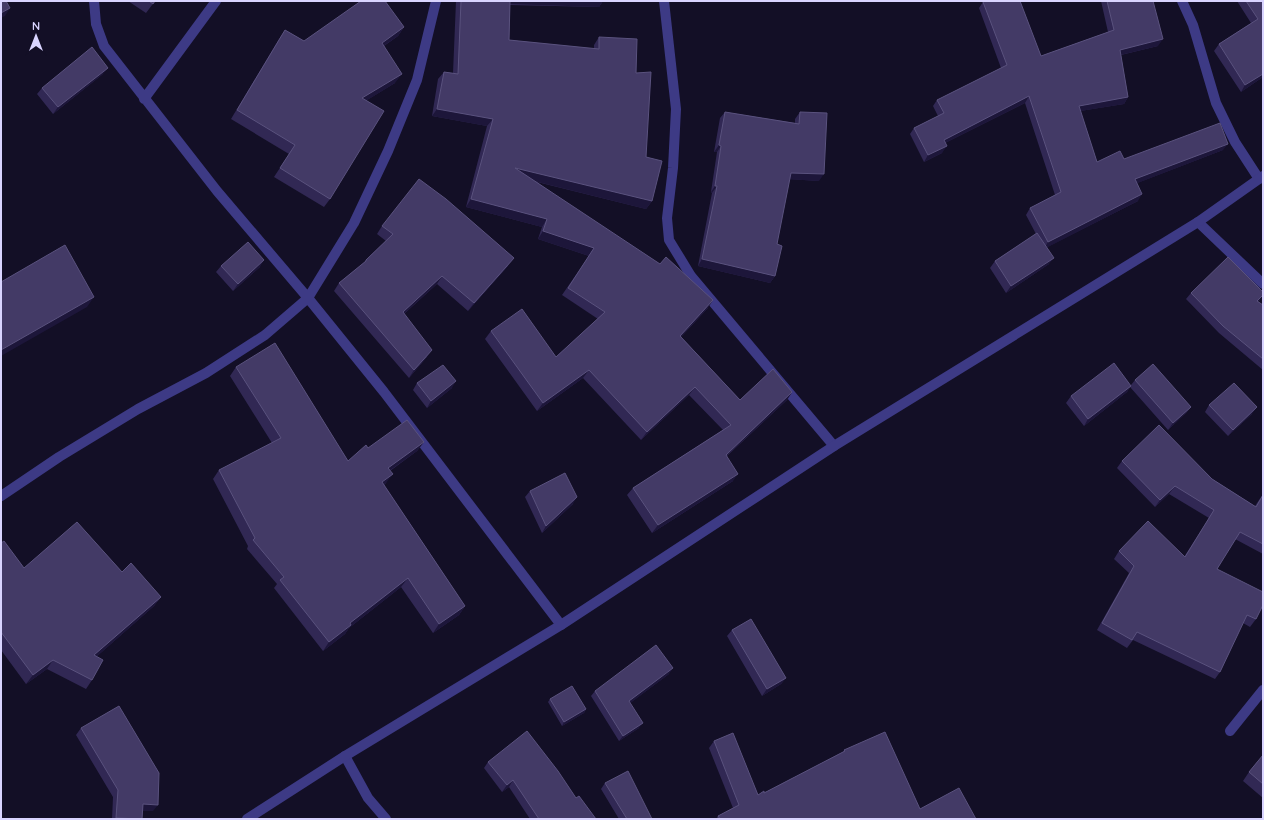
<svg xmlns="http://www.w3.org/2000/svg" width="1264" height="820" font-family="Quicksand,sans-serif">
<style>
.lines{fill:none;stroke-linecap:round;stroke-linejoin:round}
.minor{stroke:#3d3a85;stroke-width:10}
.tertiary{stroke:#3d3a85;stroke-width:10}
.wall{fill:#312854}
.shaded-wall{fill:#1d163a}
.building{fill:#433a66;stroke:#5a527e}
</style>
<rect width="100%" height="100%" fill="#130f26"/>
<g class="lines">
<!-- minor -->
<path class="minor" d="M94,1L96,24L104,46L217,191L308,298L384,392L561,625
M664,1L676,109L673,168L667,218L669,240L691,276L834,446
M1182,1L1193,25L1216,103L1235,142L1259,179
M144,99L216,1
M1198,222L1263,284
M1,496L59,457L138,409L206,373L265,335L308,298L354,223L388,151L417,80L436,1
M1230,731L1263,690
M345,756L368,798L386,819"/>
<!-- tertiary -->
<path class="tertiary" d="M247,819L345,756L561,625L834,446L1198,222L1263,176"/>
</g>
<!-- wall -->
<path class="wall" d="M128,1H155L146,13Z
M456,1H603L599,7L510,5L509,40L594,49V45L599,37L636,73L646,157L652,201L646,209L537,182L708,308L681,337L740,400L792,392L787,400L727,456L733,481L652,533L627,495L633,488L723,430L689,395L641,440L583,378L537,411L485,339L491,331L556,357L598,319L562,295L589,256L538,239L542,227L466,207L487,126L432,116L438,79L444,72L453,73Z
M1101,1H1153L1158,46L1121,55L1128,97L1124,104L1080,111L1097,162L1223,150L1137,183L1138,201L1047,247L1049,264L1006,293L990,268L995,261L1036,234L1026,215L1030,208L1055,195L1025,103L945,143L942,153L924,162L910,134L914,128L938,116L933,106L937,100L1001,68L979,8L983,2L1041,56L1108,32Z
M1237,1H1263V77L1241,92L1214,51L1219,44L1251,23Z
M404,27L398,36L384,46L395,83L367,100L330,199L324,207L274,177L289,154L231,119L279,39L285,30L304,41Z
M103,74L53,114L37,94L42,88Z
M725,112L795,123V119L800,112L819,181L789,179L777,244L775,276L770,283L698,266L712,193L711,192L717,152H714L720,118Z
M382,226L508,266L468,311L437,284L404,314L427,357L409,378L334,291L339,283L363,264L366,260L386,241L377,234Z
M221,266L260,267L233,291L216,272Z
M1191,293L1260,300L1258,302L1263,305V370L1219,333L1186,299Z
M236,367L348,461L368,448L424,442L417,451L390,471L386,483L384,485L465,606L459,615L433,633L401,587L349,628L345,634L323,651L274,588L277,584L247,549L248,546L213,479L219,470L272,443L230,376Z
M1135,380L1191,407L1186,413L1168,430L1130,387L1127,392L1084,426L1066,403L1071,396L1131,385Z
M417,383L452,388L427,408L413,390Z
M1209,405L1252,414L1228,436L1205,412Z
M1122,461L1212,479L1255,506L1263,494V554L1235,539L1217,569L1256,619L1250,627L1243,623L1220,672L1215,679L1133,640L1127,648L1097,630L1129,573L1114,559L1119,551L1184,557L1209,518L1169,494L1155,507L1117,468Z
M530,491L573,504L542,533L525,497Z
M1,543L24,568L122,572L161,597L154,606L96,657L92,680L86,689L47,669L26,684L1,650Z
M732,630L786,678L781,684L762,696L727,636Z
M669,674L630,703L639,728L619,741L591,696L595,691Z
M550,699L586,709L584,713L562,726L548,702Z
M81,728L153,811H143L142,819H112L113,797L76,735Z
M714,741L758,795L764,793L843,752L844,750L920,809L976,819H716L718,816L733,808L709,748Z
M1263,755V798L1243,781L1249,772Z
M488,762L576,798L596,819H530L509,787L502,792L484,768Z
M605,783L652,819H619L601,789Z"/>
<!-- shaded-wall -->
<path class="shaded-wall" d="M507,1H603L599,7L505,4Z
M10,8L5,16L1,18V13Z
M404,27L398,36L376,51L382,43Z
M1163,39L1158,46L1116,56L1120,50Z
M108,68L103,74L53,114L58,107Z
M402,74L395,83L356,107L362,98Z
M1263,74V77L1241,92L1245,85Z
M1029,96L1025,103L939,146L944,140Z
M1128,97L1124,104L1074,112L1079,106Z
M437,109L493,119L487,126L432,116Z
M1228,144L1223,150L1130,186L1135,179Z
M719,145L721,146L717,152H714Z
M947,146L942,153L924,162L928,155Z
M515,168L652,201L646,209L510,175Z
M791,173L824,174L819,181L786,179Z
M715,186H717L712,193L711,192Z
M1142,194L1138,201L1044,249L1048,242Z
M471,199L547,219L542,227L466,207Z
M543,231L594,248L589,256L538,239Z
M514,258L508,266L468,311L474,303Z
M1054,258L1049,264L1006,293L1011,286Z
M702,259L775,276L770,283L698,266Z
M264,260L260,267L233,291L238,284Z
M442,276L437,284L397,320L403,312Z
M1263,295L1260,300L1253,307L1257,301Z
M94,297L87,307L1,356V350Z
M713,300L708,308L674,344L680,336Z
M432,350L427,357L409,378L414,370Z
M589,370L583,378L537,411L543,403Z
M456,381L452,388L427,408L431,401Z
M1131,386L1127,392L1084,426L1088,419Z
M695,387L689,395L641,440L647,432Z
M792,392L787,400L720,462L726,455Z
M1191,407L1186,413L1168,430L1173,423Z
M1257,407L1252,414L1228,436L1233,430Z
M424,442L417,451L382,476L388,468Z
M393,474L386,483L376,491L382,482Z
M738,474L733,481L652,533L658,525Z
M1175,486L1169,494L1155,507L1160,500Z
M577,497L573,504L542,533L546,526Z
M408,578L401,587L349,628L345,634L323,651L329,642L350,623Z
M161,597L154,606L87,665L94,655Z
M465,606L459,615L433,633L439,624Z
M53,660L47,669L26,684L33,675Z
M673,668L669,674L625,707L629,701Z
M786,678L781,684L762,696L767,689Z
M586,709L584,713L562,726L564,722Z
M643,723L639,728L619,741L623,736Z
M513,780L509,787L502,792L507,785Z
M143,804L158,805L153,811H138Z
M116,818L137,819H116Z"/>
<!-- building -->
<path class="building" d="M1,1H6L10,8L1,13Z
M149,1H155L153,4Z
M361,1H385L404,27L382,43L402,74L362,98L384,111L330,199L280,168L295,145L237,110L285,30L304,41Z
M461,1H510L509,40L599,49V37L637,39L636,73L651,72L646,157L662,161L652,201L515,168L660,264L666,257L713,300L680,336L740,400L773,369L792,392L726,455L738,474L658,525L633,488L731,425L695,387L647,432L589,370L543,403L491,331L522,309L556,357L605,312L568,288L594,248L543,231L547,219L471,199L493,119L437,109L444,72L458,74Z
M985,1H1020L1041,56L1114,30L1107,1H1153L1163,39L1120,50L1128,97L1079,106L1097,162L1120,151L1124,159L1220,123L1228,144L1135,179L1142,194L1048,242L1030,208L1061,192L1029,96L944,140L947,146L928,155L914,128L944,113L937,100L1007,65L983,2Z
M1246,1H1263V74L1245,85L1219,44L1258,19Z
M92,47L108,68L58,107L42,88Z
M725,112L799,124L800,112L827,113L824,174L791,173L777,244L782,246L775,276L702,259L717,186H715L721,146L719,145Z
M419,179L446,199L514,258L474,303L442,276L403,312L432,350L414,370L339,283L366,261V260L393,234L382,226Z
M1037,233L1054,258L1011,286L995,261Z
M248,242L264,260L238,284L221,266Z
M65,245L94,297L1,350V282Z
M1228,257L1263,292V295L1257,301L1263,305V359L1223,326L1191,293Z
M275,343L348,461L366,445L368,448L407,420L424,442L388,468L393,474L382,482L465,606L439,624L408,578L350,623L351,625L329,642L280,580L284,577L253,540L255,538L219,470L281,438L236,367Z
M1114,363L1131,386L1088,419L1071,396Z
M1153,364L1191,407L1173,423L1135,380Z
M443,365L456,381L431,401L417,383Z
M1234,383L1257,407L1233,430L1209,405Z
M1159,425L1212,479L1256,507L1263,495V544L1240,532L1217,569L1263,592V605L1256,619L1247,615L1220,672L1137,632L1132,640L1102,623L1134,566L1119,551L1148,521L1185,557L1214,510L1175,486L1160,500L1122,461Z
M565,473L577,497L546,526L530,491Z
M77,522L122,572L131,563L161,597L94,655L103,660L92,680L53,660L33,675L1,632V543L4,541L24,568Z
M751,619L786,678L767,689L732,630Z
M656,645L673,668L629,701L643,723L623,736L595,691Z
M572,686L586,709L564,722L550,699Z
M119,706L159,773L158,805L143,804L142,819L116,818L118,790L81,728Z
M527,731L558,771L576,798L579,796L596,819H539L513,780L507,785L488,762Z
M885,732L920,809L959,788L976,819H720L718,816L739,805L714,741L733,733L758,795L764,791V793L845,751L844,750Z
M1263,755V784L1249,772Z
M628,771L652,819H627L605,783Z"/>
<!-- border -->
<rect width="1264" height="820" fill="none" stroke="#d9d4ff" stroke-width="4"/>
<!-- north arrow -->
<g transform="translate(36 36)" stroke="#130f26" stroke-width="3" paint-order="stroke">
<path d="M0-3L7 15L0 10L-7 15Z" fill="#d9d4ff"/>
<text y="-6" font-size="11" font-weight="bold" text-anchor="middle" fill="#d9d4ff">N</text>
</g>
</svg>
